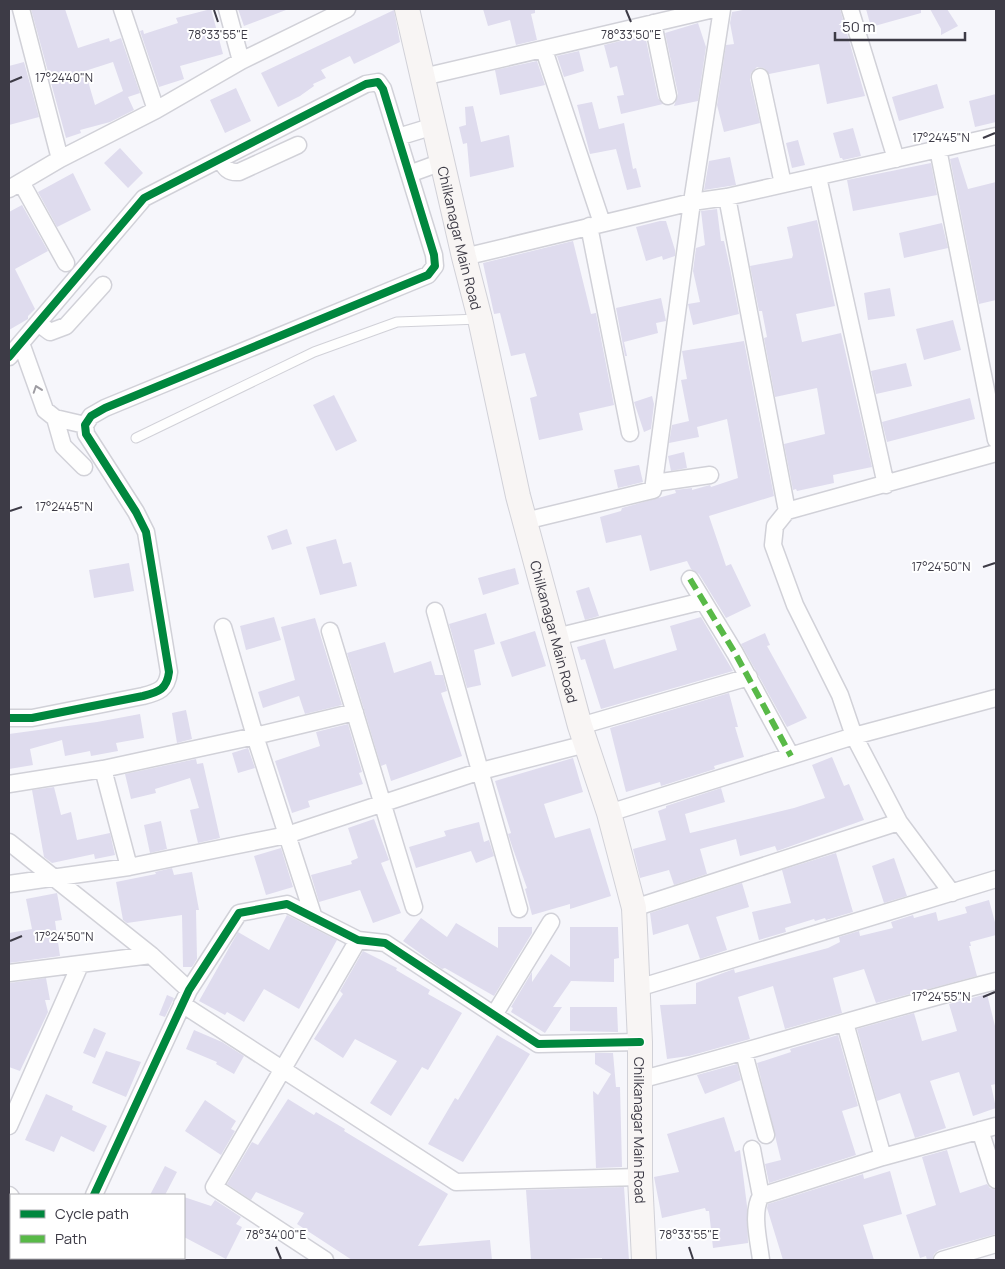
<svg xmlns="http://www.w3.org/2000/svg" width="1005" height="1269" font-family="Manrope,sans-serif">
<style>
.building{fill:#dfdcee;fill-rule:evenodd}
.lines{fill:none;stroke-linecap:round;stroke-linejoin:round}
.lane-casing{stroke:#d1d1d8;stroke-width:11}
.street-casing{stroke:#d1d1d8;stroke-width:19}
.secondary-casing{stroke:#d1d1d8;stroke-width:26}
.lane{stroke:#fefefe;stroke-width:9}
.street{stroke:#fefefe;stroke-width:16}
.secondary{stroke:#f8f5f4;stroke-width:24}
.quiet{stroke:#58b947;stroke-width:6;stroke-dasharray:12 6;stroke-linecap:butt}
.cycleway-casing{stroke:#fff;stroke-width:11}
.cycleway{stroke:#00873e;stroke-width:8}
.oneway{stroke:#9e9ca2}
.ticks{fill:none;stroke:#3d3b46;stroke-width:2}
.labels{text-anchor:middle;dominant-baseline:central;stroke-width:4;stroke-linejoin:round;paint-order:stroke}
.street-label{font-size:14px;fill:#3d3b46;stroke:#fff}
.ticks-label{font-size:12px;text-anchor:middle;fill:#3d3b46;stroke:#fff;stroke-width:4;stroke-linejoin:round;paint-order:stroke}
</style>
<rect width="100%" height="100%" fill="#f6f6fb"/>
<!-- building -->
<path class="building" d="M31,9H65L78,48L109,38L110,42L121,38L140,93L128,97L134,110L110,122L80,130L81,133L66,138ZM113,62L123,91L95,105L85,71Z
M211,9L223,54L180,66L184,79L159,87L140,31L143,30L144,34L178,23L176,18Z
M238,9H286V10L244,26Z
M483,9H535V13L531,14L537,40L516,45L510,20L488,26Z
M748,9H840L865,96L827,104L819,64L769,74L764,68L757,67L751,73L750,79L760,123L724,132L717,105L726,45L734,44L730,23L732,12Z
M866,9H921V13L871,27Z
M930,9H947L958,26L941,35V29Z
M394,10L400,42L354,64L350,56L321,70L326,78L313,84L314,86L300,96L278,107L261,73Z
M698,23L706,47L698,101L674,106L678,94L665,33Z
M645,35L658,98L663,104L621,114L617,96L624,95L617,66L610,68L604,45Z
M579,51L584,71L564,77L557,56Z
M537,61L545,85L500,95L495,70Z
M24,62L39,117L9,125V66Z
M937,84L944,108L899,121L892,97Z
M236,88L251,121L225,133L210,100Z
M996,94V122L975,127L969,101Z
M592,102L599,129L624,123L633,169L636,168L641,187L627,190L616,149L590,154L577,105Z
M473,106L481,142L509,135L514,167L470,177L467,143L463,144L459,127L466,125L465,107Z
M853,128L861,156L843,160L842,158H840L833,133Z
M798,140L805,165L792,168L786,143Z
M120,148L143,173L128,188L104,163Z
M730,157L736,185L704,190L709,161Z
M958,157L968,189L996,182V300L979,304L950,159Z
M931,163L937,195L853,211L847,180Z
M73,173L91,210L57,227L38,192Z
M22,205L48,251L15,269L35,309L28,316V319L9,330V212Z
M717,209L721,241H724L730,268L739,314L693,325L688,304L700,302L693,271L696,248L705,245L701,211Z
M817,220L835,306L796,314L802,342L841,333L872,467L833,475L834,483L797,491L796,489L793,490L784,444L825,434L817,388L775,397L764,338L767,337L762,311H759L750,266L792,258L793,255L787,227Z
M660,221H666L675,250V256L663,260L662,256L646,261L636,227Z
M942,223L948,248L904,258L899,233Z
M573,241L591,314L596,313L614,405L579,413L583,430L539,440L530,398L537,396L525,353L511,356L500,313L494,314L483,263Z
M890,288L895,316L868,320L864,293Z
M661,298L666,321L656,323L658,333L624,342L627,356H625L616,308Z
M953,320L961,350L924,360L916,329Z
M744,341L774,496L709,516L726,566L731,564L751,606L726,618L699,574L691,569L687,561L650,571L641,535L606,543L600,517L621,511L622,508L676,493L675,490L692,488V490L710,485L711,487L738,478L727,419L697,427L699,437L669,443L672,425L689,421L681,380L687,379L682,351Z
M906,363L912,386L876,394L871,371Z
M334,395L357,441L336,451L313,405Z
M652,396L654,404L651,429L644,432L634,402Z
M970,398L975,419L887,442L882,422Z
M684,452L687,468L671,471L668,456Z
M639,465L643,482L618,488L614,470Z
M287,529L292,544L272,550L267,536Z
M336,539L343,564L351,562L357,586L320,595L306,547Z
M129,563L134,591L94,598L89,570Z
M515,568L519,584L483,595L478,578Z
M589,587L599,616L585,620L576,591Z
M486,613L495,644L474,650L481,685L467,688L449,624Z
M274,617L281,640L246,650L240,626Z
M701,617L733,671L601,709L585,659L581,660L577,647L605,639L614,669L677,650L670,626Z
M315,618L342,705L305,714L299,696L263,708L258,692L295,680L281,627Z
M535,631L546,666L512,677L500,642Z
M765,633L770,645L767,646L807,718L787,727L741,644Z
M385,642L394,673L431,661L435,675H443L447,691L441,693L462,756L391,781L386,764L381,766L347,653Z
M729,693L738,727H735L744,757L714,766L715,769L661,786L660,782L626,792L610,728Z
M186,710L192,739L177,743L172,713Z
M140,714L144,738L116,743L118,751L91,756L90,751L65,756L62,740L30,749L33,765L9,769V734L97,722Z
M348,724L362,772L359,773L363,784L308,801L310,807L292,813L275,761L320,746L316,732Z
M248,748L255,768L238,773L232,753Z
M832,757L844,786L849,784L864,820L777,851L775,846L740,856L736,839L700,849L707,874L674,885L669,870L640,878L633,849L666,840L658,811L666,808V806L721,788L725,802L685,814L690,833L794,808L825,798L812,765Z
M573,758L583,792L544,804L555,838L590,828L611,896L570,909V904L532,915L525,889L527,888L513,849L508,834L511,833L495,781Z
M196,759L197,764L203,763L220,838L198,843L190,810L199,808L190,778L155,789L156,793L131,799L125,774Z
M54,787L61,815L71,812L77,840L110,833L115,855L95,859L94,854L52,863L44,857L32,790Z
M374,819L389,860L381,863L401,913L373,923L360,890L319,902L311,875L352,864L351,861L358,858L348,828Z
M161,821L167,849L150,853L144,825Z
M479,822L484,842L489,840L494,856L476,863L471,851L416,868L409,847L446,836L444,831Z
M281,848L293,887L266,895L254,856Z
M836,853L853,912L826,920L825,918L815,921L814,919L785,928L786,932L759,940L752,912L791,903L782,870Z
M894,858L907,896L884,903L872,866Z
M172,868L174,875L192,872L199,910H196L197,959L192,967H183L182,915L127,923L123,920L116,882L156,874L155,872Z
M742,883L749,907L716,917L727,950L700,959L688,924L653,935L650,913Z
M57,893L62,920L55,921L60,956L9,963V933L32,929L26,899Z
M989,900L996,926V935L970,942L971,946H969L977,976L876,1003L864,969L833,978L842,1013L785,1029L773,986L738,997L750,1039L689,1056L667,1059L660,1005L696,1004V983L734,969L735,973L828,948L840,942L839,937L859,931L860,936L893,928L891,922L913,915L914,918L936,912L938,921L967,913L965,907Z
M287,915L337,940L299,1009L264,989L244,1022L227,1012L225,1015L199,1001L238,932L269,950Z
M421,918L447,937L456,923L498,948V927H532V933L494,996L445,968L442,969L403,941Z
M570,927H618L619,958L614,959V982L571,981L553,1007H562L545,1033L511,1012L513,1008L511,1007L532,972V982L551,954L570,967Z
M363,951L397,968L396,970L430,990L428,994L462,1013L428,1070L422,1067L391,1116L370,1103L397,1061L355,1039L343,1058L314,1039L343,994L340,991Z
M46,978L50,1000H45L48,1012L20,1071L9,1067V983Z
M987,994L996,1030V1084L991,1085L996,1108L973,1116L959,1072L930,1081L946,1128L915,1138L900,1093L877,1101L857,1029L914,1013L922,1041L957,1031L949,1004Z
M167,995L174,998L165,1017L159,1015Z
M570,1007H617L618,1032L570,1031Z
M94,1028L106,1033L95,1058L83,1053Z
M194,1030L222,1042L244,1056L234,1074L216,1064L217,1062L186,1049Z
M497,1035L530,1054L463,1162L428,1144L455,1098L458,1100Z
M838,1035L858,1106L842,1111L856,1155L769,1183L765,1164L781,1160L757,1063L791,1052L790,1049Z
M106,1051L141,1062L126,1097L92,1083Z
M595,1053H613L616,1087H620L622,1167L596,1168L593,1091L598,1095L611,1074L595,1064Z
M737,1064L741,1080L705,1094L697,1075Z
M46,1094L73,1106L72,1110L107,1126L94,1152L61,1136L54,1152L25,1140Z
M288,1099L314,1115L316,1112L345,1129L344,1131L448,1194L418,1246L490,1240L492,1260H352L297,1224L304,1213L256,1192L251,1200L227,1184L252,1142L258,1145Z
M205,1100L236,1121L231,1129L235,1131L221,1155L185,1131Z
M724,1117L735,1152L740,1150L747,1206L748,1243L713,1248L709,1211H706L705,1208L662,1218L654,1177L679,1172L667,1134Z
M947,1150L960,1193L987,1184L990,1188L996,1190V1234L939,1250L934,1254L932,1260H927L926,1256L920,1258L906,1215L936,1205L922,1157Z
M165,1166L177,1172L165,1195H150Z
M890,1171L902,1214L863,1225L874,1260H783L767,1208L768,1204L863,1174L864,1179Z
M624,1187L629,1260H602V1258L531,1260L526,1190Z
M184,1197L211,1206L215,1200L241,1217L236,1224L242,1227L226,1259L184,1237Z"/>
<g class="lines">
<defs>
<path id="lane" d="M136,438L314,352L397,322L480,319"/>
<path id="street" d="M21,9L60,159
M122,9L156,110
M227,9L241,61
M850,9L896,159
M653,23L668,96
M544,50L602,223
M423,77L714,9
M760,77L783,184
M398,137L434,126
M938,149L996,440
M220,159C225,168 228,173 239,172L298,145
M409,174L442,162
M818,177L886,485
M21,182L66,263
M9,189L60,159L156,110L241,61L347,9
M727,197L787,511
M589,226L630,433
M464,257L692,202L727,197L996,136
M38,323L50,332L66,326L103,285
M21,343L45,410L55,418L85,425
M9,357L144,198L366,84L378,82L383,89L434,255L435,266L428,275L105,408L91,416L85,425L86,434L136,512L146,532L169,672C167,689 159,692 143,696L32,718H9
M55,418L63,446L84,467
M654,483L710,475
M525,521L653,490L692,202L722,9
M690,579L735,653L791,756
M435,611L519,909
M223,627L255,736L355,712
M330,631L414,907
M556,637L703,601
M580,726L749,677
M103,769L129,867
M9,784L103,769L255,736L314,918
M609,813L854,736L996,698
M9,842L151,955L189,990
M9,884L129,867L287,835L481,771L586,744
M952,893L899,822L854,736L840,695L795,605L773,545L775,526L787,511L996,453
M634,908L899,822
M9,973L151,955
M638,988L996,879
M182,1004L456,1182L640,1177
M494,1015L551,922
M845,1023L883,1157
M744,1053L766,1135
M639,1080C759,1049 877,1011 996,981
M9,1126L80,965
M980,1130L996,1180
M752,1149L761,1196
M9,1195L11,1197
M94,1195L189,990L239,913L287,904L358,940L385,943L538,1044L640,1042
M143,1258L148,1260
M325,1260L214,1187L358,940
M761,1260C759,1242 751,1212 761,1196L883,1157L996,1126
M942,1260L996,1244"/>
<g id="secondary">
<path id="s1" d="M407,9L464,257L480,319L518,496L580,726L609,813L634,908L640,1042V1177L644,1260"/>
</g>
</defs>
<!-- lane casing -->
<use href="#lane" class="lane-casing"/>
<!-- street casing -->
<use href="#street" class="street-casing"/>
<!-- secondary casing -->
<use href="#secondary" class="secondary-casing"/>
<!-- lane -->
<use href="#lane" class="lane"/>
<!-- street -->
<use href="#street" class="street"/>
<!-- secondary -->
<use href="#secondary" class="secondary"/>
<!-- quiet -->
<path class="quiet" d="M690,579L735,653L791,756"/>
<defs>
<path id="cycleway" d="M9,357L144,198L366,84L378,82L383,89L434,255L435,266L428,275L105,408L91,416L85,425L86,434L136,512L146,532L169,672C167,689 159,692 143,696L32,718H9
M94,1195L189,990L239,913L287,904L358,940L385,943L538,1044L640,1042"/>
</defs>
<!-- cycleway casing -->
<use href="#cycleway" class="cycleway-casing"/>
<!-- cycleway -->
<use href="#cycleway" class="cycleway"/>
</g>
<!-- one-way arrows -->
<defs><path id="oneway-chevron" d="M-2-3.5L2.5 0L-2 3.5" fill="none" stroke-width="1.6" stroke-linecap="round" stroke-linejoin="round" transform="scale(1.25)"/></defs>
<use class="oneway" href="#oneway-chevron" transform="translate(37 389) rotate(-109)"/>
<!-- ticks -->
<path class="ticks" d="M214,10L218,22M626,10L631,22M10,82L22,77M983,138L995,133M10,511L22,507M983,567L995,563M10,941L22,936M983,997L995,992M276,1247L281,1259M689,1247L693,1259"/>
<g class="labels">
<!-- street labels -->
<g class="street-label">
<text stroke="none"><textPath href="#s1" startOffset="235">Chilkanagar Main Road</textPath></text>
<text stroke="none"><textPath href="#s1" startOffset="640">Chilkanagar Main Road</textPath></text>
<text stroke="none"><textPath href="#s1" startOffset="1150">Chilkanagar Main Road</textPath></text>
</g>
</g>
<g class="ticks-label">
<text x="218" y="39">78°33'55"E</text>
<text x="631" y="39">78°33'50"E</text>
<text x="64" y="82">17°24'40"N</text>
<text x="941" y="142">17°24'45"N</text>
<text x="64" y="511">17°24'45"N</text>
<text x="941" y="571">17°24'50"N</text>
<text x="64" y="941">17°24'50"N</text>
<text x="941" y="1001">17°24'55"N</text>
<text x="276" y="1239">78°34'00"E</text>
<text x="689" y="1239">78°33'55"E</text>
</g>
<!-- border -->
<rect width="1005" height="1269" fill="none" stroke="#3d3b46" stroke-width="20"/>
<!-- legend -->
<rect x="10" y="1194" width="175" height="65" fill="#ffffff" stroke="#b1b1b5"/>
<rect x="20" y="1210" width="25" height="8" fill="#00873e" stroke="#b1b1b5"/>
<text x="55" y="1219" font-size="15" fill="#3d3b46">Cycle path</text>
<rect x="20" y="1235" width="25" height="8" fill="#58b947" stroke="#b1b1b5"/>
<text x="55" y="1244" font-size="15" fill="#3d3b46">Path</text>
<!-- scale -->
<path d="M835 32v8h130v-8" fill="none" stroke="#3d3b46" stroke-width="2.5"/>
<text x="842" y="32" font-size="15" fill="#3d3b46" stroke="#ffffff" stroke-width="4" paint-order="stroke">50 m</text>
</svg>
